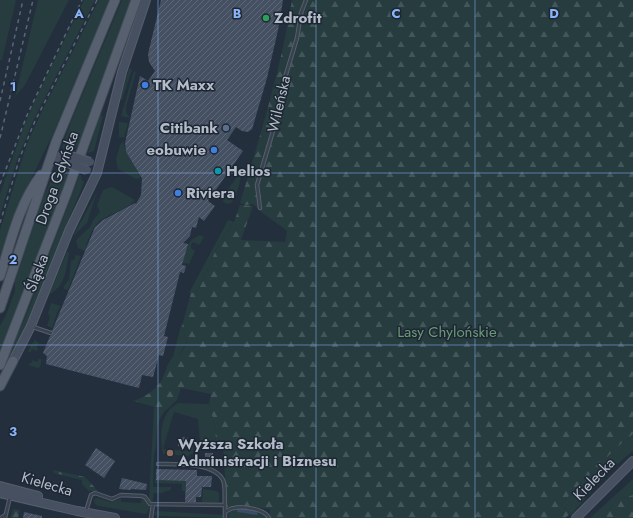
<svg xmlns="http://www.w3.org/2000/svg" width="633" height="518" font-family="Jost,sans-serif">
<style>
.green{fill:#263c3f}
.forest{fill:url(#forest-firs)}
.water{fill:url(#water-ripples)}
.building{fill:url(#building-hatch)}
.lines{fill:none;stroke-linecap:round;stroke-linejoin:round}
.lane-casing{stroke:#565f6c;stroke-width:4.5}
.secondary-casing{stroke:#565f6c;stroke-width:10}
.primary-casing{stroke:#414a57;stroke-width:11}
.lane{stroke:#38414e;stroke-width:2.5}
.secondary{stroke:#465061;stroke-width:8}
.primary{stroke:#56606e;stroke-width:9}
.rail{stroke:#5a6575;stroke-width:1.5;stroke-dasharray:4 4;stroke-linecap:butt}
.secondary-bridge-casing{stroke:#565f6c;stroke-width:10;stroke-linecap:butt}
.secondary-bridge{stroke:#465061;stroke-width:8}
.grid{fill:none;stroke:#8ab4f8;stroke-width:1;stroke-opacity:0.55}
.leisure-dot{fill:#2e9e5b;stroke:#1d2633;stroke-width:1.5}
.shop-dot{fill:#3f7fe0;stroke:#1d2633;stroke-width:1.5}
.service-dot{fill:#5c6f8a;stroke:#1d2633;stroke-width:1.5}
.culture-dot{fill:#0f9aa8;stroke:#1d2633;stroke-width:1.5}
.education-dot{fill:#8d6e63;stroke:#1d2633;stroke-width:1.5}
.labels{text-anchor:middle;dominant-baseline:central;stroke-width:3;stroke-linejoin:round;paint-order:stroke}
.poi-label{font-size:15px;font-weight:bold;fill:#b4bcc9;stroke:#1d2633;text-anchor:start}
.street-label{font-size:15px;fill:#b4bcc9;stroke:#1d2633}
.park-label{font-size:15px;fill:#6b9a76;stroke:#1d2633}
.grid-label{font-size:13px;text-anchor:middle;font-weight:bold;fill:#8ab4f8;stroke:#1d2633;stroke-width:3;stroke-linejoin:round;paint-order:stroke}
</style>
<defs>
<pattern id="forest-firs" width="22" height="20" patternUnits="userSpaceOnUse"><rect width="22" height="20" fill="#263c3f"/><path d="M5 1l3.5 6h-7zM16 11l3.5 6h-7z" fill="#435659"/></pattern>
<pattern id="water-ripples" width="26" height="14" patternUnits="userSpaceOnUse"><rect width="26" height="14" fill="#394c67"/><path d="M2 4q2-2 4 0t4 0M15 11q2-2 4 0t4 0" fill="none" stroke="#53647b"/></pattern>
<pattern id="building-hatch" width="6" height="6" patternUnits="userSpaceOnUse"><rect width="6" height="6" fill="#455162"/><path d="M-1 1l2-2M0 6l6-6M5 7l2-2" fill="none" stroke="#5d6877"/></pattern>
</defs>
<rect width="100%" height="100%" fill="#242f3e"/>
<!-- green -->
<path class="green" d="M0,0H16L2,60H0Z
M38,0H69L25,85L15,97Z
M84,0H95L33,121L17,160L0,215V194L24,126L36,98Z
M99,0H111L53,134L18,206L0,264V230L27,144L42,111Z
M122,0H132L81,143L72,151L62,148L70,124Z
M129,69H132L122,100H120Z
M134,71L136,72L126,107V112L130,118L121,116Z
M100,115L103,116L94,151L88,153Z
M119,122L128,123L124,138L119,137Z
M123,141L126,153L141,175L140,178L136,179L118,169L116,159L120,145Z
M62,166L67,168L68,176L0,354V326L6,315L15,291V281L43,198L56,170L59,167Z
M244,166L236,196L231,203L226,204L223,201V197Z
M80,174L82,180L84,182L22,336L0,380V376L29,308Z
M112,187L135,200C126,211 103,215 96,225C90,232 87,243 85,251L78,248L76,240L90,227L93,220L100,212L97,205L103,190Z
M97,192L87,223L73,236Z
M228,220L234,222L217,247L201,285L195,293H189Z
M200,235L204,237L199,245L193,242L191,245V248L195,251L189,264L183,263C186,249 186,241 200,235Z
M67,252H69C66,270 66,285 49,295Z
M76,255L81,256L68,290L64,289V286L69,279L71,261L75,259V256Z
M51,303L61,306L57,313L52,328L47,326L50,317L48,313Z
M181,325L182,326L187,342L160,385L168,364L173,356Z
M35,340L39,343L37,347L38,350L36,351L32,349L31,352H28L30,346Z
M39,359H41V363L40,367L38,368L28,365L31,363L33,360L37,362Z
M178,403L209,404L215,426L216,443L200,444L198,419L174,412L163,449L187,451L193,446V453L188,456L163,454C159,437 160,412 178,403Z
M154,407L166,410C153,424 159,437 155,453L154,454L153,487H171V490L163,492V493H154L152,504L148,498H149Z
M633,434V451L609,471L571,515L561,504L616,448Z
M155,469L156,480L186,481L185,491H182V484L155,483Z
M633,479V495L619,499L601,518H590Z
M203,489L217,491L219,493V502L215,503L202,502Z
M95,498H98L111,502L121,499V502L141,503L142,498L146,500L150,509H149L147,513L145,514L99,506L95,504L94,501Z
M238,508L258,510L266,514L267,518H229L228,513Z
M157,511L224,515L223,518L158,516L155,515L154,512Z"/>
<!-- forest -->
<path class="forest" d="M292,0H633V434L616,448L561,504L570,514L565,518H270V509L238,505L227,507L223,443H216L215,426L209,404L211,394L181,388L177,400L166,410L133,401C149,396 158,387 167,373L166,370L183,350L187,342L182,326L191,293H195L201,285L217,247L234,222L240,205L253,206L241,240L285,242L287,231L285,229L264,214L253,204L246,205L240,203C260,136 281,69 292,0Z
M53,470L85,477L98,491H89L82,484V480L54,473Z
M633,495V518H601L619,499Z
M13,509L20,510L18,518H10Z"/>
<!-- water -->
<path class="water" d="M238,508L258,511L257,515L237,512Z"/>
<!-- building -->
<path class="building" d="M161,0H283L278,30L267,78L253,126L252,129L248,132L242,131L236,127L227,140L243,151L208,201L215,206L204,221L199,217L196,228L192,227L190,236L183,243L188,244L182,265L186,266L184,273L180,272L164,336L168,337L163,356L159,355L153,377L142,375L139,388L46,364L47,356L43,353L50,336L53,334L52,331L95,227L103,220L135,203L136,204L141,195L142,178L126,152L125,143L140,76L148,81L155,71L149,62L148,54Z
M183,437H187L188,439V447L178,446L179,438H182Z
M96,448L115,461L104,478L85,465Z
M205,453H213V457H205Z
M156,469L197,470V476H212L211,487H202L201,497H196V502H185L186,481L156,480Z
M122,478L147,484L146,490L131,489V490L119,489Z
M24,512L42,516V518H23Z"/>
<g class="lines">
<defs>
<path id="lane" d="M260,208L257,185L278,114L284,81L297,38L301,13L306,0
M33,327L51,333
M158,464C175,464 214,462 223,480C226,487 224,498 225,505
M86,511L91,495L95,493L112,499L121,495L142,496L145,497L150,504L225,505V518
M225,512C228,510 231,508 234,508C243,506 265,509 269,518
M1,518L5,515
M5,518L10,497
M151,518L153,504"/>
<path id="secondary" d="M52,154L65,162
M13,361L31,326L69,231L97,173L122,72L146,0
M0,486L38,496
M0,493L77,511L115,518
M576,518L633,461"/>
<path id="primary" d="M0,276C11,241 19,204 41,175
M0,308L56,142L115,0
M0,365L67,192L136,0
M0,386L13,361"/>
</defs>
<!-- lane casing -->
<use href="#lane" class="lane-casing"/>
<!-- secondary casing -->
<use href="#secondary" class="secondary-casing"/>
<!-- primary casing -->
<use href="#primary" class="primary-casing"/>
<!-- lane -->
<use href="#lane" class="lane"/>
<!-- secondary -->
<use href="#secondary" class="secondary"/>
<!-- primary -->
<use href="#primary" class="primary"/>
<!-- rail -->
<path class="rail" d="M0,101L23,0
M0,138L33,0
M0,184L28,113L82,0
M0,223L20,157L35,121L97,0"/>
<defs>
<path id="secondary-bridge" d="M68,155L90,162
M65,162L87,170"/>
</defs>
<!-- secondary-bridge casing -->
<use href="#secondary-bridge" class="secondary-bridge-casing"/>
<!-- secondary-bridge -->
<use href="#secondary-bridge" class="secondary-bridge"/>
</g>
<!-- grid -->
<path class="grid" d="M158,0V518M316,0V518M475,0V518M0,173H633M0,345H633"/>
<!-- markers -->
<circle class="leisure-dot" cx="266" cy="18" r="4"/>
<g class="shop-dot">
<circle cx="145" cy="85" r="4"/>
<circle cx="214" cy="150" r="4"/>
<circle cx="178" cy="193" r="4"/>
</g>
<circle class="service-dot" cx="226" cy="128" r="4"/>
<circle class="culture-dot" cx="218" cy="171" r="4"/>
<circle class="education-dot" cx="170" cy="453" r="4"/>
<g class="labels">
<!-- poi labels -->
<g class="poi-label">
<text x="274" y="18">Zdrofit</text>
<text x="153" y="85">TK Maxx</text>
<text x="218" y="128" text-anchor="end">Citibank</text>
<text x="206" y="150" text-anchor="end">eobuwie</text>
<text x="226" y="171">Helios</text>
<text x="186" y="193">Riviera</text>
<text x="178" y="444">Wyższa Szkoła<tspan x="178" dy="17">Administracji i Biznesu</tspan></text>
</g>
<!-- street labels -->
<g class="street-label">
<text transform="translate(279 104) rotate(-77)">Wileńska</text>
<text transform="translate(57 178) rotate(-70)">Droga Gdyńska</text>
<text transform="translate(37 273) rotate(-69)">Śląska</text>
<text transform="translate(594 479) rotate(-46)">Kielecka</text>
<text transform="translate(47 484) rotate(16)">Kielecka</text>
</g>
<!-- park labels -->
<g class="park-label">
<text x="447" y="332">Lasy Chylońskie</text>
</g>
</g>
<g class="grid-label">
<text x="79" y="18">A</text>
<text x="237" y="18">B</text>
<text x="396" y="18">C</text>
<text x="554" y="18">D</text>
<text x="13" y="91">1</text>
<text x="13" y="264">2</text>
<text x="13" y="436">3</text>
</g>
</svg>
